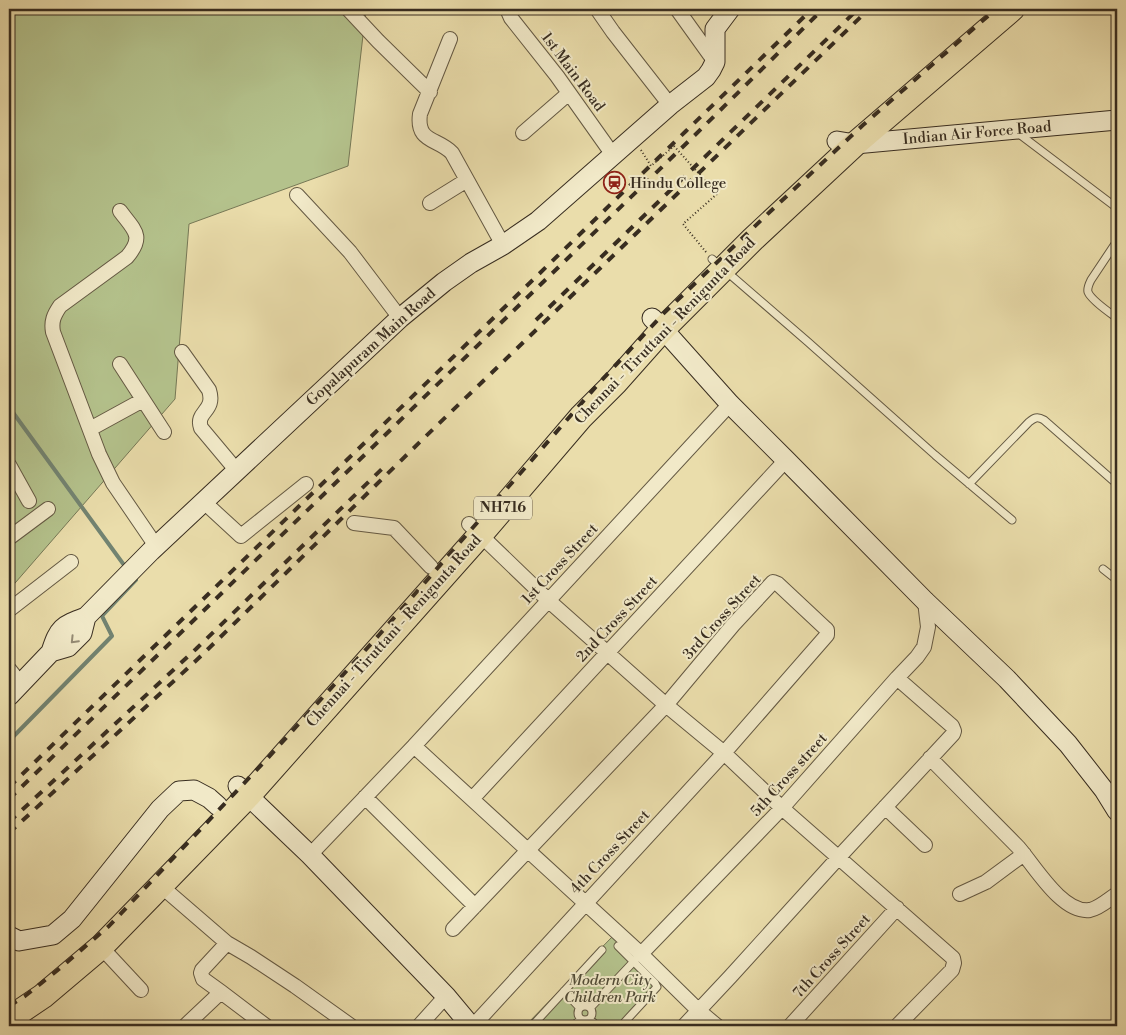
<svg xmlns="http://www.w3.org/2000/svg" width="1126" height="1035" font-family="'Libre Bodoni',serif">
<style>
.green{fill:#b4c28c;stroke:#767856}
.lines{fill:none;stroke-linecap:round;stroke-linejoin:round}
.stream{stroke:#728371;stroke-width:4}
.lane-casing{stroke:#645943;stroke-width:9}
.street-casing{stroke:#645943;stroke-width:16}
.secondary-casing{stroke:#382d20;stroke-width:21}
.highway-casing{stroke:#382d20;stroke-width:26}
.path{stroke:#382d20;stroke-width:2;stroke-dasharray:1 2.5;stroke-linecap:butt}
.lane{stroke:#f1e9c8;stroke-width:7}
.street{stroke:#f1e9c8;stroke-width:14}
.secondary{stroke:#f1e9c8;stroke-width:19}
.highway{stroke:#eaddab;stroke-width:24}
.rail{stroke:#382d20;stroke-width:4;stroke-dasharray:9 9;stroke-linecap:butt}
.path-bridge{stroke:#382d20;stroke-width:2;stroke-dasharray:1 2.5;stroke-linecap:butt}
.oneway{stroke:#948b74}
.labels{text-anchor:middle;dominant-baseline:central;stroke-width:4;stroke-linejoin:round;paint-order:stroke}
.shield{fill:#f1e9c8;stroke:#706552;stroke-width:1}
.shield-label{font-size:14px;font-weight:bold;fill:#382d20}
.street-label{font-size:15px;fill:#382d20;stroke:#f1e9c8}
.poi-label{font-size:15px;fill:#382d20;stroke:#f1e9c8;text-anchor:start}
.park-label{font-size:15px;font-style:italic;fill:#514b36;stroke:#f1e9c8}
</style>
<rect width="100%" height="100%" fill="#eaddab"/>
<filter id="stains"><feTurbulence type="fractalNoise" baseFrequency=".004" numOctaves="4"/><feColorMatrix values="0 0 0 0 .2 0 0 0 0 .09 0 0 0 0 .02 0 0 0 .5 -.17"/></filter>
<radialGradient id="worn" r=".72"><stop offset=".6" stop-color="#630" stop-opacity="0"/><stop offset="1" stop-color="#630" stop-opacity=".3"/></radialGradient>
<!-- green -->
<path class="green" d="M9,9H366L348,166L189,224L175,399L9,590Z
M612,937L660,985L622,1026H525Z"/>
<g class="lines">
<!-- stream -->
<path class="stream" d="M9,407L124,565
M9,741L112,636L102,616L136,580"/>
<defs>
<path id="lane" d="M1018,133L1117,208
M1117,241L1091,280C1089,284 1087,288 1088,292C1091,300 1110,313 1117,318
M712,259L808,342L935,455L1012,520
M969,484L1029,422C1034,418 1037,416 1044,420L1117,484
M1103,569L1117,580
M618,946L655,983L657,987L621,1026
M564,991L580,1008
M578 1013a7 7 0 1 1 14 0a7 7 0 1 1-14 0Z
M591,1007L637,958
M590,1019L597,1026
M532,1026L602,950
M573,1026L581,1019"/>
<path id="street" d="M348,9L378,41L430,92
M507,9L511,18L557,76L613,155
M597,9L613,32L670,105
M677,9L715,62
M450,39L420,114C416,143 438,138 452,153L503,245
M523,133L569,93
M297,195L350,252L400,318
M430,203L467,180
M120,211C134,230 145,236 127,257L60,306C54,315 51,321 53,332L99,454L113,483L156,546
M182,352L209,390C216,412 195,411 201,428L237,471
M120,364L164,432
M90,429L143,400
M9,465L29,501
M204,502L241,536L306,484
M354,523L394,528L431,567
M9,538L48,509
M9,610L71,562
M9,669L21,684
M414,746L730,404
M930,758L1018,847C1034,865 1062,914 1090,910C1100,908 1109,899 1117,894
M365,797L475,906
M472,799L786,460
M885,807L925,845
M310,855L414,746L641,954L699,1011L717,1026
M161,886L227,943L251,957L295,986L351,1026
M960,894L986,882L1024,854
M453,929L666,705L549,601L469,524
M227,943L202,970L201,973L203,979L221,992L266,1026
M101,947L141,990
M641,954L782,808L897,678L917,657L924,647L928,627L925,601
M185,1026L221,992
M419,1026L446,996
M473,1026L724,753L827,635V630L825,628L778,584L773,582L733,625L666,705L724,753L782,808L953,958L954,963L952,970L897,1026
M684,1026L730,977L838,858L953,734L954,731L952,726L897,678
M790,1026L897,908"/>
<path id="secondary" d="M837,141L855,144L1117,120
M652,318L663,329L730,404L786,460L925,601L1007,679L1068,744L1104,790L1117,811
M51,652C59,627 62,626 86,617
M9,696L51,652L68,647L82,633L86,617L151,551L400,318L444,282L471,263L503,245L538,221L670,105L706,77L711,70L715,62V29L730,9
M238,786L310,855L446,996L471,1026
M9,936L19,941L53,935L72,919L160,809L179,791L194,790L209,798L218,806"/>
<path id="highway" d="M9,1019L43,996L101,947L248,796L480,535L581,417L615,383L663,329L753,239L855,144L1012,9"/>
</defs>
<!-- lane casing -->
<use href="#lane" class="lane-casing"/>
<!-- street casing -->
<use href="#street" class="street-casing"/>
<!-- secondary casing -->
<use href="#secondary" class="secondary-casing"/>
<!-- highway casing -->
<use href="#highway" class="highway-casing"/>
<!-- path -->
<path class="path" d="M641,150L651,166L674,146
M706,252L683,224L717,194"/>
<!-- lane -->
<use href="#lane" class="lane"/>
<!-- street -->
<use href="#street" class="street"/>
<!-- secondary -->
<use href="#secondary" class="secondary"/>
<!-- highway -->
<use href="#highway" class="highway"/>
<!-- rail -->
<path class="rail" d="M536,320L858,9
M9,787L541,272L686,131L808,13
M9,799L694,136L823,9
M9,822L196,649L387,464
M9,833L201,656L424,438L869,9
M9,1006L25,996L59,969L109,926L266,760L379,635L600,382L665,312L775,207L863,125L996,9"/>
<!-- path-bridge -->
<path class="path-bridge" d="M674,146L717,194"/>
</g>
<!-- one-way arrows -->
<defs><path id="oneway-chevron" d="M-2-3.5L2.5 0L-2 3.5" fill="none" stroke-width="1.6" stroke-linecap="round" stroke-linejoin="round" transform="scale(1.25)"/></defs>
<use class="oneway" href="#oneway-chevron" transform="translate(74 640) rotate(134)"/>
<!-- icons -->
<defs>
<symbol id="station-ring" viewBox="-11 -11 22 22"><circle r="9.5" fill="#f1e9c8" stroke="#8f2418" stroke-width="1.5"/><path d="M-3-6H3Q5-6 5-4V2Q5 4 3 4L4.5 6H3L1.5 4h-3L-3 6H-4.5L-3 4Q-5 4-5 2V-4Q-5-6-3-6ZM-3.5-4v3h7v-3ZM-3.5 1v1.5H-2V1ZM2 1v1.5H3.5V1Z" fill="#8f2418"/></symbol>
</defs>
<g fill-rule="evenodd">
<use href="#station-ring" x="602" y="170" width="25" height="25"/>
</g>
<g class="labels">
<!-- shield labels -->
<rect class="shield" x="474" y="496.5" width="58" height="23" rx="4"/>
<g class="shield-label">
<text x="503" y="508">NH716</text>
</g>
<!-- street labels -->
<g class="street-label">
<text transform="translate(573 72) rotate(53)">1st Main Road</text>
<text transform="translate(977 133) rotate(-5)">Indian Air Force Road</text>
<text transform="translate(665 331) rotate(-46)">Chennai - Tiruttani - Renigunta Road</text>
<text transform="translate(371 347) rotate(-42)">Gopalapuram Main Road</text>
<text transform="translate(560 564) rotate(-47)">1st Cross Street</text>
<text transform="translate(722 617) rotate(-48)">3rd Cross Street</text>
<text transform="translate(617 619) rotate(-47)">2nd Cross Street</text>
<text transform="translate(394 631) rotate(-48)">Chennai - Tiruttani - Renigunta Road</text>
<text transform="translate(789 775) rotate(-48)">5th Cross street</text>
<text transform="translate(610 852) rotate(-47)">4th Cross Street</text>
<text transform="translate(832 956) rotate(-48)">7th Cross Street</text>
</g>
<!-- poi labels -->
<g class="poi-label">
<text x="630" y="183">Hindu College</text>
</g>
<!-- park labels -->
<g class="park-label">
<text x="610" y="980">Modern City<tspan x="610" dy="17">Children Park</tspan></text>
</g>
</g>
<!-- margin -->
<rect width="1126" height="1035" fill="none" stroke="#eaddab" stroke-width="30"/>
<rect x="10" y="10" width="1106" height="1015" fill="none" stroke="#382d20" stroke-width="2.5"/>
<rect x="15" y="15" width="1096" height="1005" fill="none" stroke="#382d20"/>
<rect width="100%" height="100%" filter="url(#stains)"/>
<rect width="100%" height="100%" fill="url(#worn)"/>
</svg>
